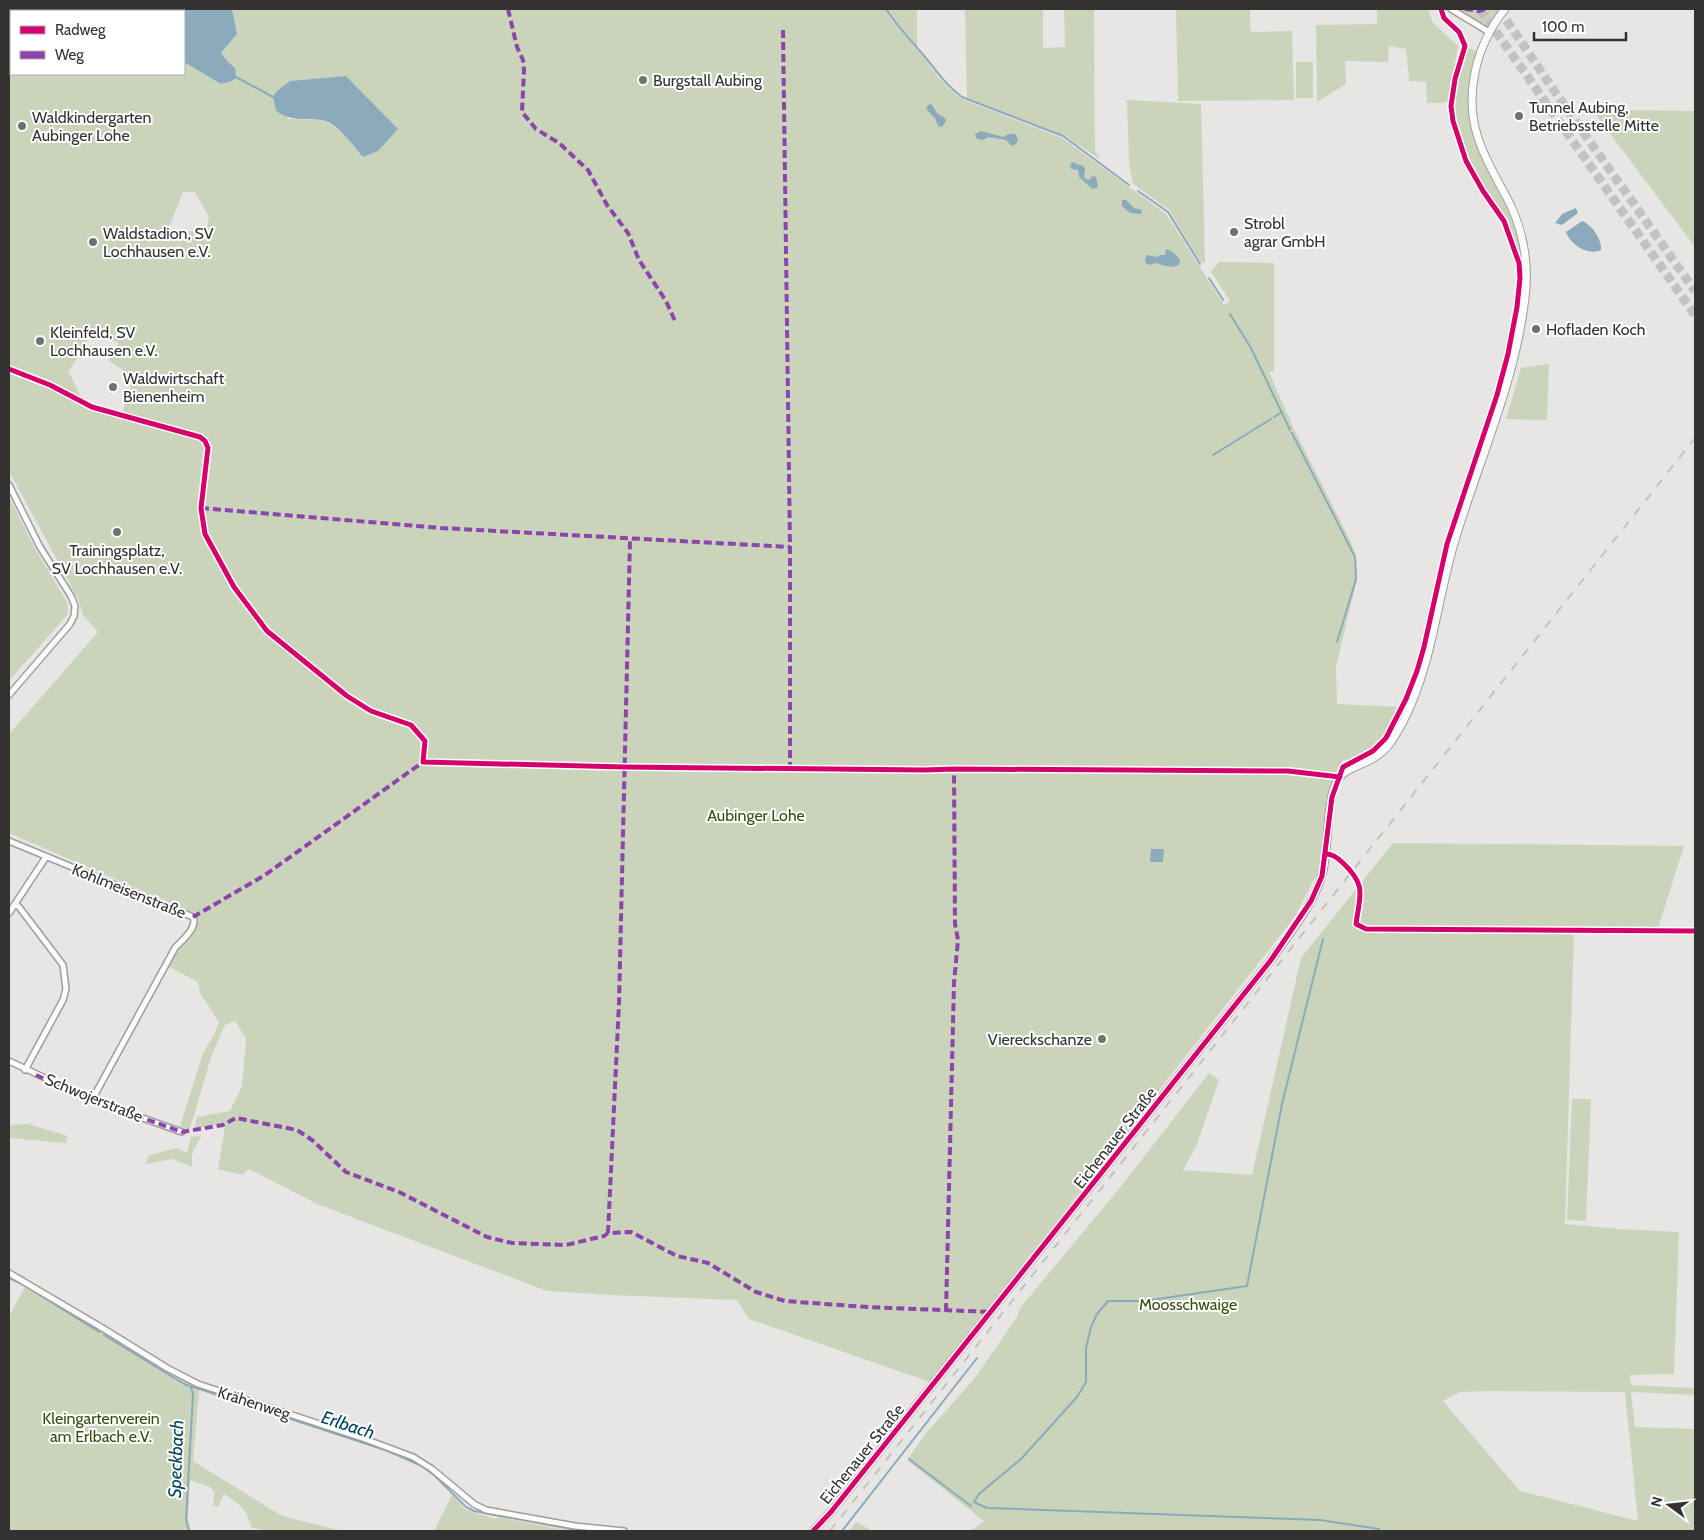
<svg xmlns="http://www.w3.org/2000/svg" width="1704" height="1540" font-family="Cabin,sans-serif">
<style>
.green{fill:#cad4bb;fill-rule:evenodd}
.water{fill:#8baabc}
.lines{fill:none;stroke-linecap:round;stroke-linejoin:round}
.stream{stroke:#8baabc;stroke-width:2}
.highway-tunnel{stroke:#c4c2c0;stroke-width:9;stroke-dasharray:9 4.5;stroke-linecap:butt}
.street-casing{stroke:#9e9d9c;stroke-width:8}
.secondary-casing{stroke:#9e9d9c;stroke-width:9}
.street{stroke:#fcfbfb;stroke-width:5}
.secondary{stroke:#fcfbfb;stroke-width:7}
.rail{stroke:#c3c2c1;stroke-width:2;stroke-dasharray:9 9;stroke-linecap:butt}
.quiet{stroke:#8e44ad;stroke-width:4;stroke-dasharray:8 4;stroke-linecap:butt}
.cycleway-casing{stroke:#fff;stroke-width:8}
.cycleway{stroke:#d6006c;stroke-width:5}
.poi-dot{fill:#727170;stroke:#fff;stroke-width:2}
.labels{text-anchor:middle;dominant-baseline:central;stroke-width:4;stroke-linejoin:round;paint-order:stroke}
.poi-label{font-size:16px;fill:#333231;stroke:#fff;text-anchor:start}
.park-label{font-size:16px;fill:#344d0b;stroke:#fff}
.street-label{font-size:16px;fill:#333231;stroke:#fff}
.water-label{font-size:18px;font-style:italic;fill:#00415c;stroke:#fff}
</style>
<rect width="100%" height="100%" fill="#e8e6e4"/>
<!-- green -->
<path class="green" d="M9,9H77L76,11H11V74H184V62L221,84L235,68L228,62L221,53L237,34L232,9H885C893,25 906,35 917,49C931,67 943,86 962,99L1062,138L1166,214L1224,305L1230,301L1211,272L1219,262L1274,263V371L1269,372L1294,429L1351,542L1356,556L1357,580L1336,666L1337,704L1400,707C1385,739 1380,746 1347,762L1345,759L1342,761V765L1333,778L1319,870L1294,918L930,1382L749,1319L737,1300L610,1295L547,1291L317,1204L249,1169L242,1175L218,1169L225,1127L222,1124L194,1129L197,1117L230,1111L242,1086L246,1039L235,1021L225,1025L212,1054L190,1129L187,1130L180,1127L203,1053L215,1033L219,1022L200,993L198,982L169,967L194,913L9,833V734L98,632L83,615L78,599L9,471ZM346,76L398,130L363,157L346,136L324,120L288,119L290,81ZM183,192H195L209,217L206,233L168,229ZM92,333L119,343L108,360L133,377L122,414L86,408L72,378L68,373Z
M93,9H150L144,11H93Z
M887,9H917V46L895,22Z
M965,9H1043V48L1065,47L1064,9H1094L1095,151L1101,160L1065,136L967,98Z
M1176,9H1250V30L1253,32L1292,31L1294,100L1178,101Z
M1377,9H1428L1433,23L1458,46L1449,101L1442,103H1427L1426,82L1409,81L1406,49L1389,46L1388,62L1345,61L1346,84L1317,102L1316,25L1377,24Z
M1456,9H1501L1489,24L1478,22Z
M1467,47L1477,52C1468,80 1465,110 1474,139C1484,167 1527,232 1520,258L1518,257C1515,245 1511,232 1506,221C1501,209 1491,200 1484,189C1469,166 1454,136 1453,107C1453,86 1463,67 1467,47Z
M1296,62H1313V98H1296Z
M1127,100L1201,104L1205,263L1200,262L1169,210L1133,184L1129,163Z
M1600,110L1695,111V247L1596,115Z
M1549,364L1547,420L1506,419L1521,368Z
M9,497L35,549L67,602L68,614L9,681Z
M1393,843L1684,846L1658,928L1574,929L1565,1224L1619,1229L1679,1232L1674,1374L1630,1375L1631,1385L1695,1388V1395L1631,1392L1635,1427L1695,1429V1531H971L984,1521L907,1460L927,1432L974,1379L1017,1317L1020,1308L1123,1184L1209,1073L1219,1080L1196,1147L1183,1170L1252,1175L1301,958ZM1488,1391L1625,1392L1638,1521L1520,1491L1443,1401L1460,1392Z
M1572,1099H1591L1586,1221L1567,1220Z
M28,1124L68,1136L66,1143L9,1138V1125Z
M201,1136L192,1154V1167L173,1159L145,1164L149,1155L177,1148L187,1153L191,1137Z
M9,1270L24,1276L29,1282L175,1369L200,1381L193,1461L282,1516L342,1531H265L251,1527C248,1509 238,1503 224,1494L218,1507L213,1505L215,1492L210,1487L190,1480L188,1519L191,1531H9V1312L11,1313L26,1285L9,1276Z
M452,1495L466,1510L496,1519L498,1517L570,1531H434Z
M856,1522H857L872,1531H849Z"/>
<!-- water -->
<path class="water" d="M150,9H232L237,34L221,53L228,62L235,68L236,77L234,80L221,84L184,62V11H144Z
M346,76L398,129L378,151L363,157C354,146 336,122 322,120C302,117 296,123 276,111L273,97L277,91L290,81Z
M931,104L938,114L945,118L946,121L942,127L938,126L935,118L926,109L928,105Z
M981,131L1003,137L1009,134H1015L1018,139L1016,144L1012,146L1006,140L988,137C984,140 981,141 976,138L975,134Z
M1072,162L1083,166L1085,169L1084,177L1086,179L1089,180L1093,176L1096,177L1098,187L1093,189C1089,187 1083,180 1079,177L1078,170L1071,169L1070,165Z
M1122,200H1126L1134,208L1142,210L1141,214L1130,213L1122,206Z
M1576,208L1578,213L1562,225L1555,223L1562,214Z
M1582,221C1592,225 1602,239 1601,250C1589,256 1570,245 1566,232Z
M1166,249C1173,251 1176,255 1180,260L1179,265C1169,269 1164,265 1155,263L1150,265L1147,264L1145,261L1146,255L1157,257L1160,255H1165Z
M1151,849H1164L1163,862H1150Z"/>
<g class="lines">
<!-- stream -->
<path class="stream" d="M886,9C896,25 908,37 920,51C934,67 945,85 962,97L1063,136L1129,185
M236,77L273,97
M1138,191L1168,212L1200,264
M1209,278L1223,300
M1230,314L1251,348L1290,430
M1274,417L1282,412
M1292,433L1355,557L1356,579L1337,642
M1213,455L1271,419
M1323,939L1282,1104L1247,1286L1144,1301H1108L1097,1314L1091,1327L1086,1348V1382L1077,1397L1022,1458L979,1494L974,1502L987,1508L1320,1520L1379,1529
M9,1278L24,1285L99,1332
M104,1335L184,1384L388,1451L422,1466L435,1476L466,1507L474,1511L582,1531
M909,1459L971,1506
M189,1531L186,1520L193,1395L191,1387
M842,1531L977,1358"/>
<!-- highway-tunnel -->
<path class="highway-tunnel" d="M1480,9L1695,315
M1499,9L1555,92L1695,291"/>
<defs>
<path id="street" d="M1451,9L1489,32
M9,485L40,547L71,596L75,606L74,616L70,624L9,695
M9,841L193,917C198,928 182,940 175,948L92,1100
M15,904L19,907L63,965L66,989L63,1000L25,1070
M9,913L46,857
M9,1061L92,1100L182,1132
M9,1273L104,1329L167,1368L198,1384L365,1439L413,1457L432,1469L474,1504L486,1510L575,1526L624,1531"/>
<path id="secondary" d="M813,1531L831,1512L1271,960C1289,934 1316,902 1323,871C1329,845 1326,805 1336,783C1344,766 1365,766 1378,755C1390,747 1396,734 1403,722C1432,665 1436,607 1453,547C1477,464 1515,385 1525,298C1529,267 1524,235 1511,206C1501,186 1489,167 1481,146C1462,100 1475,46 1505,9"/>
</defs>
<!-- street casing -->
<use href="#street" class="street-casing"/>
<!-- secondary casing -->
<use href="#secondary" class="secondary-casing"/>
<!-- street -->
<use href="#street" class="street"/>
<!-- secondary -->
<use href="#secondary" class="secondary"/>
<!-- rail -->
<path class="rail" d="M830,1531L1695,438"/>
<!-- quiet -->
<path class="quiet" d="M508,9L517,47L523,60L524,70L522,112L536,129L559,143L588,170L607,205L628,233L639,260L666,301L675,321
M1465,9L1479,11L1487,9
M783,30L790,547V768
M201,508L441,528L790,547
M193,917L265,875L423,762H427
M36,1075L92,1100L182,1132L223,1125L236,1118L297,1130L312,1140L346,1172L399,1192L487,1237L512,1243L566,1245L604,1236L608,1233L631,1232L677,1256L708,1263L756,1292L785,1301L867,1307L992,1312
M608,1233L619,1003L630,540
M946,1311L954,983L958,940L955,924L954,769"/>
<defs>
<path id="cycleway" d="M9,369L50,385L92,407L200,437L205,441L208,448L201,508L205,534L234,587L267,631L347,696L371,711L411,725L425,741L423,762L625,767L924,770L954,769L1288,771L1340,777
M1326,854C1333,854 1338,858 1343,863C1367,886 1360,894 1356,924L1366,929L1695,931
M813,1531L831,1512L1271,960L1311,901L1322,876L1332,797L1343,767L1373,751L1386,738L1406,699L1417,671L1424,647L1447,544L1497,395L1508,354L1517,307L1520,278L1519,263L1504,221L1483,191L1466,161L1453,121L1451,106L1455,79L1465,46L1459,32L1444,18L1441,9"/>
</defs>
<!-- cycleway casing -->
<use href="#cycleway" class="cycleway-casing"/>
<!-- cycleway -->
<use href="#cycleway" class="cycleway"/>
</g>
<!-- markers -->
<g class="poi-dot">
<circle cx="643" cy="80" r="5"/>
<circle cx="1519" cy="116" r="5"/>
<circle cx="22" cy="126" r="5"/>
<circle cx="1234" cy="232" r="5"/>
<circle cx="93" cy="242" r="5"/>
<circle cx="1536" cy="329" r="5"/>
<circle cx="40" cy="341" r="5"/>
<circle cx="113" cy="387" r="5"/>
<circle cx="117" cy="532" r="5"/>
<circle cx="1102" cy="1039" r="5"/>
</g>
<g class="labels">
<!-- poi labels -->
<g class="poi-label">
<text x="653" y="80">Burgstall Aubing</text>
<text x="1529" y="107">Tunnel Aubing,<tspan x="1529" dy="18">Betriebsstelle Mitte</tspan></text>
<text x="32" y="117">Waldkindergarten<tspan x="32" dy="18">Aubinger Lohe</tspan></text>
<text x="1244" y="223">Strobl<tspan x="1244" dy="18">agrar GmbH</tspan></text>
<text x="103" y="233">Waldstadion, SV<tspan x="103" dy="18">Lochhausen e.V.</tspan></text>
<text x="1546" y="329">Hofladen Koch</text>
<text x="50" y="332">Kleinfeld, SV<tspan x="50" dy="18">Lochhausen e.V.</tspan></text>
<text x="123" y="378">Waldwirtschaft<tspan x="123" dy="18">Bienenheim</tspan></text>
<text x="117" y="550" text-anchor="middle">Trainingsplatz,<tspan x="117" dy="18">SV Lochhausen e.V.</tspan></text>
<text x="1092" y="1039" text-anchor="end">Viereckschanze</text>
</g>
<!-- park labels -->
<g class="park-label">
<text x="756" y="815">Aubinger Lohe</text>
<text x="1188" y="1304">Moosschwaige</text>
<text x="101" y="1418">Kleingartenverein<tspan x="101" dy="18">am Erlbach e.V.</tspan></text>
</g>
<!-- street labels -->
<g class="street-label">
<text transform="translate(129 891) rotate(22)">Kohlmeisenstraße</text>
<text transform="translate(94 1098) rotate(22)">Schwojerstraße</text>
<text transform="translate(1115 1138) rotate(-52)">Eichenauer Straße</text>
<text transform="translate(254 1403) rotate(18)">Krähenweg</text>
<text transform="translate(862 1454) rotate(-51)">Eichenauer Straße</text>
</g>
<!-- water labels -->
<g class="water-label">
<text transform="translate(348 1425) rotate(18)">Erlbach</text>
<text transform="translate(176 1459) rotate(-88)">Speckbach</text>
</g>
</g>
<!-- border -->
<rect width="1704" height="1540" fill="none" stroke="#333231" stroke-width="20"/>
<!-- legend -->
<rect x="10" y="10" width="175" height="65" fill="#ffffff" stroke="#adadad"/>
<rect x="20" y="26" width="25" height="8" fill="#d6006c" stroke="#adadad"/>
<text x="55" y="35" font-size="15" fill="#333231">Radweg</text>
<rect x="20" y="51" width="25" height="8" fill="#8e44ad" stroke="#adadad"/>
<text x="55" y="60" font-size="15" fill="#333231">Weg</text>
<!-- north arrow -->
<g transform="translate(1669 1505) rotate(285)" stroke="#ffffff" stroke-width="4" paint-order="stroke">
<path d="M0-4L9 19L0 12L-9 19Z" fill="#333231"/>
<text y="-8" font-size="14" font-weight="bold" text-anchor="middle" fill="#333231">N</text>
</g>
<!-- scale -->
<path d="M1534 32v8h92v-8" fill="none" stroke="#333231" stroke-width="2.5"/>
<text x="1542" y="32" font-size="15" fill="#333231" stroke="#ffffff" stroke-width="4" paint-order="stroke">100 m</text>
</svg>
